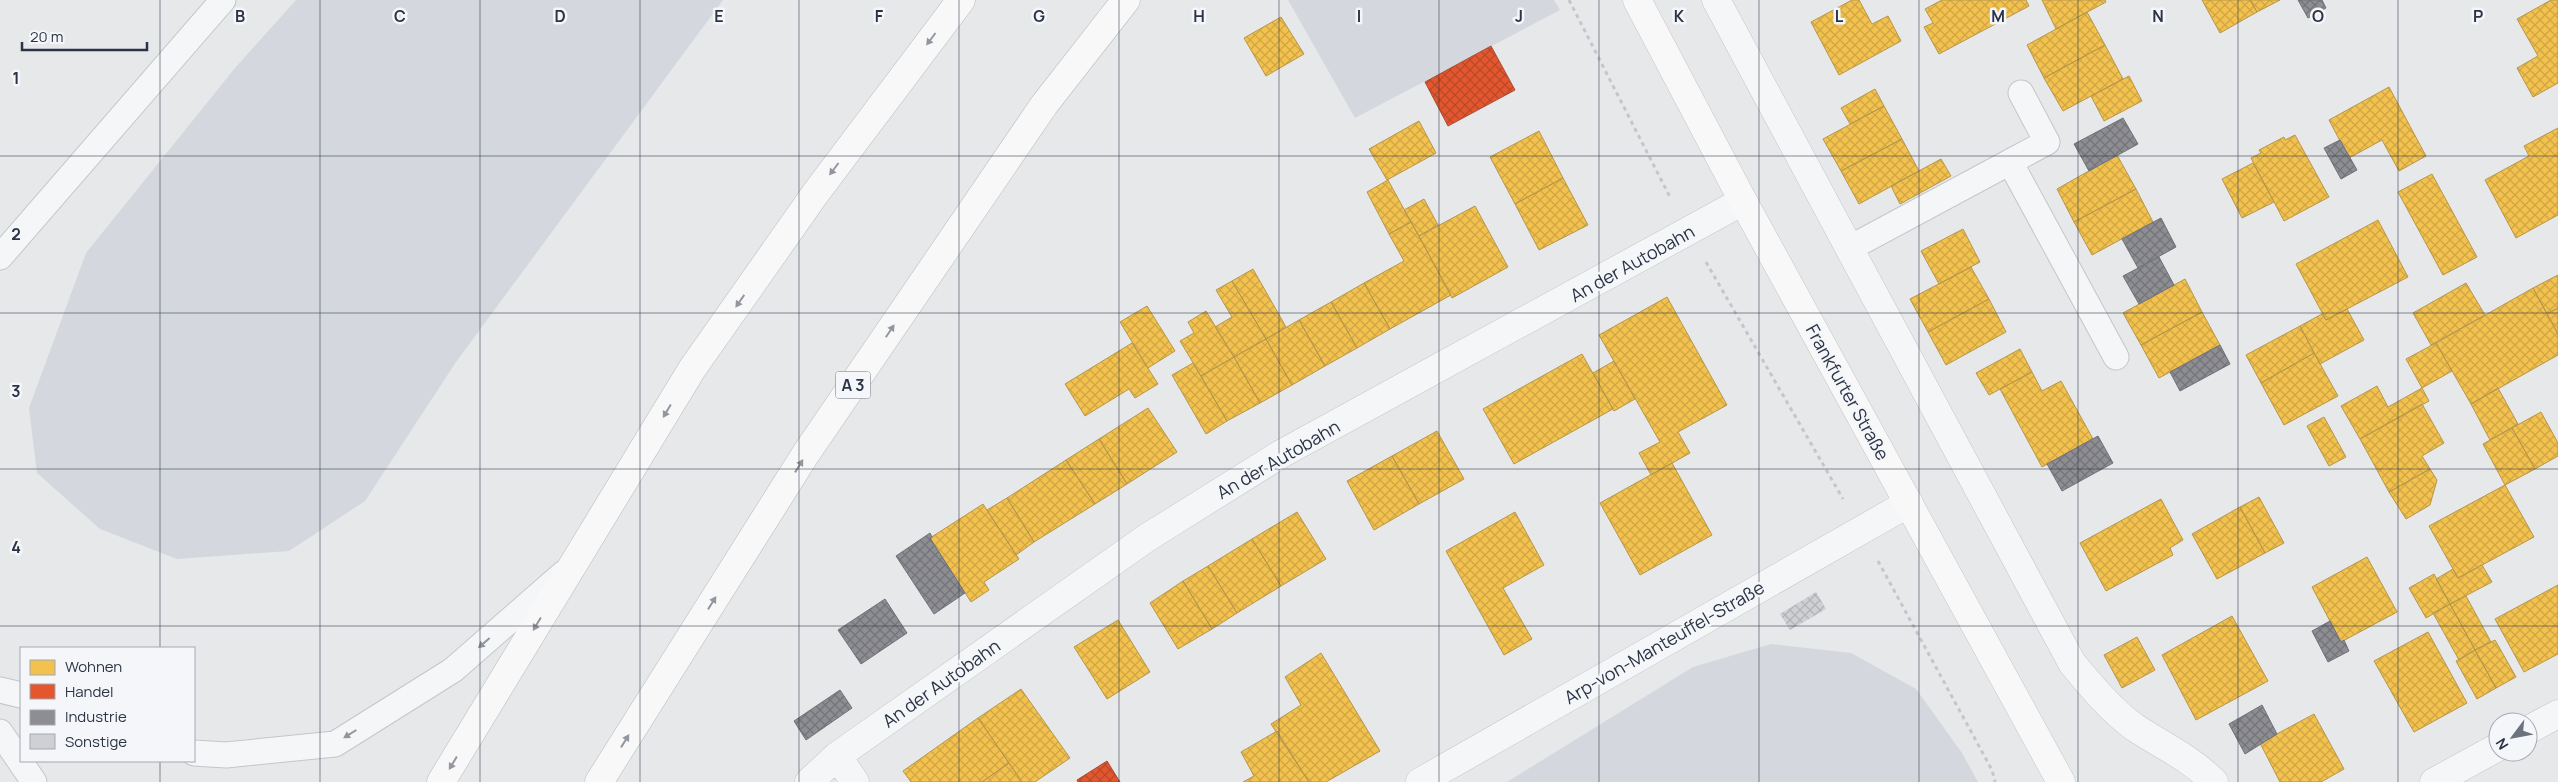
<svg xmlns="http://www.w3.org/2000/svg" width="2558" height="782" font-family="Manrope,sans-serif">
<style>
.built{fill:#d4d7dd}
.homes{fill:url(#homes-cross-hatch);stroke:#b6974b}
.shops{fill:url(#shops-cross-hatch);stroke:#ac4c35}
.industry{fill:url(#industry-cross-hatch);stroke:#70727b}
.building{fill:url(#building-cross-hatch)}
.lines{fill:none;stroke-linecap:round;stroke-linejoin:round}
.lane-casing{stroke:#c4c6c8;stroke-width:27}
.street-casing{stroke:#c4c6c8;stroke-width:29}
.secondary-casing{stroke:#c4c6c8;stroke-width:29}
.highway-casing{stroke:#b8bbbf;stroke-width:29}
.path{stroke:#c5c6ca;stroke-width:3;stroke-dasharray:4 4;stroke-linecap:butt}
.lane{stroke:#f5f6f7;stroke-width:25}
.street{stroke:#f5f6f7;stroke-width:28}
.secondary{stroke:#f8f8f8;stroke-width:28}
.highway{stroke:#f8f8f8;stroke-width:28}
.oneway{fill:#92969e}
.oneway2{fill:#90959e}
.grid{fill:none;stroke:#2b3445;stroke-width:1;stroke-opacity:0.55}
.labels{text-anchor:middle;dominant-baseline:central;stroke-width:5;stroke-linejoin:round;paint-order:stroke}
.shield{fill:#f4f6f9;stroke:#676e7b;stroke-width:1}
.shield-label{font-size:16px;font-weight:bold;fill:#2b3445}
.street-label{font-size:18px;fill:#2b3445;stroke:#f4f6f9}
.grid-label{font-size:16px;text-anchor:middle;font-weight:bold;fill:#2b3445;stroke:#f4f6f9;stroke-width:5;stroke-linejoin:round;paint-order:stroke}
</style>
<defs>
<pattern id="homes-cross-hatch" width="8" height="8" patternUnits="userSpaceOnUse" patternTransform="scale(1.25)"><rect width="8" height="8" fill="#f2c14e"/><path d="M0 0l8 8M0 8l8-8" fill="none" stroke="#d0a645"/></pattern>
<pattern id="shops-cross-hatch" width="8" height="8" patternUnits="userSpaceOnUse" patternTransform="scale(1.25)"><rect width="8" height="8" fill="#e4572e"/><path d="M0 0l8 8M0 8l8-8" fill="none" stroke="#b94929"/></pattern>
<pattern id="industry-cross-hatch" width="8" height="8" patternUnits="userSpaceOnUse" patternTransform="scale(1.25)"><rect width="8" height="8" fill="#8d8d92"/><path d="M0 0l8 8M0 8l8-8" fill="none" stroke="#737479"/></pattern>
<pattern id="building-cross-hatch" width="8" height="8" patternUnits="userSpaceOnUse" patternTransform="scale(1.25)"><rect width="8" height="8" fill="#ced0d3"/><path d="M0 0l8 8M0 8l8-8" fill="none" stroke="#b1b3b6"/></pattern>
</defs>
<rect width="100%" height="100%" fill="#e6e8ea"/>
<!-- built -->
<path class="built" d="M296,0H723L456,362L365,501L289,551L177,559L100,529L37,473L29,408L86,253L235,68Z
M1288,0H1554L1560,10L1355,118Z
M1771,644L1851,653L1916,689L1962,753L1978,782H1507L1693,667Z"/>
<!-- homes -->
<path class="homes" d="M1852,0H1859L1872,24L1888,16L1901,41L1839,75L1811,22Z
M1942,0H2026L2029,6L1939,54L1924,27L1933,23L1925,9Z
M2042,0H2105L2106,2L2056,29Z
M2202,0H2250L2257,12L2220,33Z
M2250,0H2280L2257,12Z
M2551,0H2558V83L2533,97L2517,68L2538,56L2517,19Z
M2087,12L2105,45L2044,78L2027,45Z
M1281,17L1304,54L1266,76L1244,38Z
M2105,45L2123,79L2063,111L2044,78Z
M2129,76L2142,101L2104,121L2091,96Z
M2389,87L2426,156L2399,171L2382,140L2349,158L2329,120Z
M1875,89L1884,106L1850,124L1841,108Z
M1884,106L1902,139L1841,171L1823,139Z
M1419,121L1436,153L1387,180L1369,149Z
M2558,128V215L2516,238L2485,180L2529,156L2524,146Z
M1539,131L1563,178L1515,204L1490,157Z
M2295,135L2329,197L2284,221L2251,158L2261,153L2259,150L2284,137L2285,140Z
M1902,139L1919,171L1859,204L1841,171Z
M2117,155L2136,189L2074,222L2057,189Z
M1941,159L1951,176L1900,204L1891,186Z
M2253,163L2274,202L2242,218L2222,179Z
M2432,174L2477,257L2443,275L2398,192Z
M1563,178L1588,225L1539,250L1515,204Z
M1388,180L1411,222L1389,234L1367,192Z
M2136,189L2153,222L2092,255L2074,222Z
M1424,199L1438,225L1419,236L1404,210Z
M1475,206L1508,267L1452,298L1419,236Z
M2378,220L2408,277L2326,320L2296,264Z
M1411,222L1451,295L1390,329L1364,283L1404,261L1389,234Z
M1963,229L1980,262L1939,284L1921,251Z
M1971,267L1989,299L1928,332L1910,299Z
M1253,269L1286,327L1266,339L1232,281Z
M2558,275V308L2547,314L2533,288Z
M2185,279L2202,312L2141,345L2123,313Z
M1232,281L1266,339L1234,357L1215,327L1232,317L1216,290Z
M1364,283L1390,329L1357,348L1331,302Z
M2466,283L2485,315L2431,345L2413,313Z
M2533,288L2558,334V355L2471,404L2436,343Z
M1667,297L1727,405L1678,432L1690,453L1651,475L1639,453L1660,442L1599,335Z
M1989,299L2006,332L1946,365L1928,332Z
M1331,302L1357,348L1325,366L1299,320Z
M1147,306L1175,351L1148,368L1120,322Z
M2558,308V334L2547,314Z
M2347,309L2364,340L2320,364L2300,326L2322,314L2326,320Z
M1206,311L1234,357L1201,376L1180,341L1194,333L1188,322Z
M2202,312L2220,345L2159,378L2141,345Z
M1299,320L1325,366L1292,385L1266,339Z
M2300,326L2314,353L2261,383L2246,355Z
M1266,339L1292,385L1260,403L1234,357Z
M1132,343L1158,384L1135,398L1129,389L1085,416L1065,384Z
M2436,343L2452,371L2422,388L2406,359Z
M2020,349L2032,372L1989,395L1976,373Z
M2314,353L2338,396L2284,425L2261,383Z
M1582,354L1613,409L1514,464L1483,409Z
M1234,357L1260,403L1227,421L1201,376Z
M1614,361L1635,399L1614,411L1593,373Z
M1193,363L1227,421L1206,434L1172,375Z
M2032,372L2042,391L2061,381L2093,439L2042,467L2000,389Z
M2377,386L2388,407L2422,388L2429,401L2360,439L2341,406Z
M2498,388L2518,424L2490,440L2471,404Z
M2422,404L2444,443L2422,456L2430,469L2389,492L2360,439Z
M1148,408L1177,452L1127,484L1099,439Z
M2541,412L2558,443V456L2535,469L2512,428Z
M2324,417L2346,457L2329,466L2307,426Z
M2512,428L2535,469L2505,485L2483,444Z
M1437,431L1464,479L1419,504L1392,456Z
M1099,439L1127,484L1095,504L1066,460Z
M1392,456L1419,504L1374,530L1347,481Z
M1066,460L1095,504L1034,542L1007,498Z
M1672,463L1712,535L1640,575L1600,503Z
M2430,469L2437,480L2430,505L2406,519L2389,492Z
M2505,485L2534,537L2458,578L2429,526Z
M2259,497L2284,543L2265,553L2240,507Z
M1007,498L1034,542L1016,555L987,510Z
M2161,499L2183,540L2170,548L2173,555L2106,591L2080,543Z
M983,504L1019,559L984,582L989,590L971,602L930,538Z
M2240,507L2265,553L2217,579L2192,534Z
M1297,512L1326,559L1281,586L1252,539Z
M1515,512L1544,565L1503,588L1532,639L1504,655L1446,551Z
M1252,539L1281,586L1237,613L1208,566Z
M2367,557L2397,612L2341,642L2312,587Z
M2482,565L2492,582L2450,604L2436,579L2453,569L2458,578Z
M1208,566L1237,613L1212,629L1183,581Z
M2434,574L2450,604L2426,618L2409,588Z
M1183,581L1212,629L1178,649L1150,603Z
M2558,585V654L2524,672L2495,619Z
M2466,596L2491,642L2475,650L2450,604Z
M2450,604L2475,650L2459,660L2433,613Z
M2232,616L2268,681L2196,720L2162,655Z
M1118,620L1150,672L1107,699L1074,647Z
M2428,632L2467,703L2414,732L2374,661Z
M2137,637L2155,670L2122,688L2104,655Z
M2495,640L2516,677L2496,688L2475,650Z
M2475,650L2496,688L2477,699L2456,661Z
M1321,653L1380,751L1326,782H1309L1271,724L1301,705L1285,677Z
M1021,689L1070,758L1035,782H1022L978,718Z
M2314,714L2344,769L2321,782H2280L2260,743Z
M978,718L1009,763L982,782H911L903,771Z
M1277,731L1309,782H1243L1254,776L1241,752Z
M1009,763L1022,782H982Z"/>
<!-- shops -->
<path class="shops" d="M1491,46L1515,90L1448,126L1425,82Z
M1107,761L1120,782H1078L1077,780Z"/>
<!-- industry -->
<path class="industry" d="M2298,0H2322L2326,8L2308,18Z
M2123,118L2138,144L2089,171L2074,144Z
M2340,140L2357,170L2341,179L2324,148Z
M2161,218L2176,247L2138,268L2122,239Z
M2159,257L2174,285L2139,304L2123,276Z
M2220,345L2230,364L2180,391L2170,372Z
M2098,436L2113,463L2062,491L2047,464Z
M930,533L932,537L930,538L965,593L934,614L896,556Z
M885,599L907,633L861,664L838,630Z
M2330,621L2341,642L2344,640L2349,651L2328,662L2312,631Z
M840,690L852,708L806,740L794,721Z
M2262,705L2277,734L2245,754L2229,724Z"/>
<!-- building -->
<path class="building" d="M1816,592L1826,609L1790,630L1780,614Z"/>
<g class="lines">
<defs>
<path id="lane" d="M2010,162L2047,142L2021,93
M1850,248L2010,162L2116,357
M0,257L223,0
M0,690L21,695
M0,732L34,782
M194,753L226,755L335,744L453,670L564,573"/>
<path id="street" d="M1716,0L2072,663C2091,686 2110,709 2134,727C2163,746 2189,757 2214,782
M2528,730L2558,714
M837,756L1148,537L1281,454L1743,201
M809,782L837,756L855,782
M1420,782L1909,503
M2434,782L2498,747"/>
<path id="secondary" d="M1637,0L1743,201L2061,782"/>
<path id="highway" d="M441,782L692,369L815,194L961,0
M599,782L805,455L1044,105L1126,0"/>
</defs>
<!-- lane casing -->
<use href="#lane" class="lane-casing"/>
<!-- street casing -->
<use href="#street" class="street-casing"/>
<!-- secondary casing -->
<use href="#secondary" class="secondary-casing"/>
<!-- highway casing -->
<use href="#highway" class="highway-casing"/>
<!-- path -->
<path class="path" d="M1569,0L1671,199
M1706,262L1843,499
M1878,561L1992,770L1995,782"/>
<!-- lane -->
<use href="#lane" class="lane"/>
<!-- street -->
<use href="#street" class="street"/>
<!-- secondary -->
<use href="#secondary" class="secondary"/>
<!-- highway -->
<use href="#highway" class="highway"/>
</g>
<!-- one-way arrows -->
<defs><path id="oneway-solid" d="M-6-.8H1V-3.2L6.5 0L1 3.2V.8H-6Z" transform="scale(1.25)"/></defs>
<g class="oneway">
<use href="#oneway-solid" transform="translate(931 39) rotate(127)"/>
<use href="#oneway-solid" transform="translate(834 169) rotate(127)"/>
<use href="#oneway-solid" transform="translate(740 301) rotate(125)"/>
<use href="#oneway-solid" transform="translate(890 331) rotate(-56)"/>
<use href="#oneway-solid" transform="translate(667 411) rotate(121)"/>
<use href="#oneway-solid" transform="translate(799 466) rotate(-58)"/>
<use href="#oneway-solid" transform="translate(712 603) rotate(-58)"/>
<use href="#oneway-solid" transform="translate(537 624) rotate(121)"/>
<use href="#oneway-solid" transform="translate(625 741) rotate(-58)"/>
<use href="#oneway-solid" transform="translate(453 763) rotate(121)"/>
</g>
<g class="oneway2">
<use href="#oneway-solid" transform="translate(484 643) rotate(139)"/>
<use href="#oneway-solid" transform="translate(350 734) rotate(148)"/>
</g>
<!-- grid -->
<path class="grid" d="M160,0V648M320,0V782M480,0V782M640,0V782M799,0V782M959,0V782M1119,0V782M1279,0V782M1439,0V782M1599,0V782M1759,0V782M1919,0V782M2078,0V782M2238,0V782M2398,0V782M0,156H2558M0,313H2558M0,469H2558M0,626H2558M160,761V782"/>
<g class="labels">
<!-- shield labels -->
<rect class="shield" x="835.5" y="371.5" width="35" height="27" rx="4"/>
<g class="shield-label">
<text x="853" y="385">A 3</text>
</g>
<!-- street labels -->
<g class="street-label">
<text transform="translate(1632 263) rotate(-29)">An der Autobahn</text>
<text transform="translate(1848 392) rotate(61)">Frankfurter Straße</text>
<text transform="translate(1278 459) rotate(-30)">An der Autobahn</text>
<text transform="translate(1664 642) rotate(-30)">Arp-von-Manteuffel-Straße</text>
<text transform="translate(941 683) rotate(-35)">An der Autobahn</text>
</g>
</g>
<g class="grid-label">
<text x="240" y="22">B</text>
<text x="400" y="22">C</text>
<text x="560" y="22">D</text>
<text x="719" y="22">E</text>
<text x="879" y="22">F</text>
<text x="1039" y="22">G</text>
<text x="1199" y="22">H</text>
<text x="1359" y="22">I</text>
<text x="1519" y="22">J</text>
<text x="1679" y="22">K</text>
<text x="1839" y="22">L</text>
<text x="1998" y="22">M</text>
<text x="2158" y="22">N</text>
<text x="2318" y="22">O</text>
<text x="2478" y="22">P</text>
<text x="16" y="84">1</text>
<text x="16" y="240">2</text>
<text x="16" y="397">3</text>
<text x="16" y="553">4</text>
</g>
<!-- legend -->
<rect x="20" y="647" width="175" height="115" fill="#f4f6f9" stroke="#a4a8b1"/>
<rect x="30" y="660" width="25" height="15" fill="#f2c14e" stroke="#a4a8b1"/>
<text x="65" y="672" font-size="15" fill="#2b3445">Wohnen</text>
<rect x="30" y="684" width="25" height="15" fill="#e4572e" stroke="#a4a8b1"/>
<text x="65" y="697" font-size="15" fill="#2b3445">Handel</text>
<rect x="30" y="710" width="25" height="15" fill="#8d8d92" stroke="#a4a8b1"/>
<text x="65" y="722" font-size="15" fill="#2b3445">Industrie</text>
<rect x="30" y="734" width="25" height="15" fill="#ced0d3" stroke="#a4a8b1"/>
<text x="65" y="747" font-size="15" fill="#2b3445">Sonstige</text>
<!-- north arrow -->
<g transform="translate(2513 737) rotate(238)"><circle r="24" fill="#f4f6f9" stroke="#a4a8b1"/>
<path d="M0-4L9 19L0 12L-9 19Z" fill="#6c737f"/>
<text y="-8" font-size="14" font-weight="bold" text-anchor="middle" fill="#2b3445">N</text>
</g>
<!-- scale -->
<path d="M22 42v8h125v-8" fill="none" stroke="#2b3445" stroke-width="2.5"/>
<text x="30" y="42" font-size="15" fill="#2b3445" stroke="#f4f6f9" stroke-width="4" paint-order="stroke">20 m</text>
</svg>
